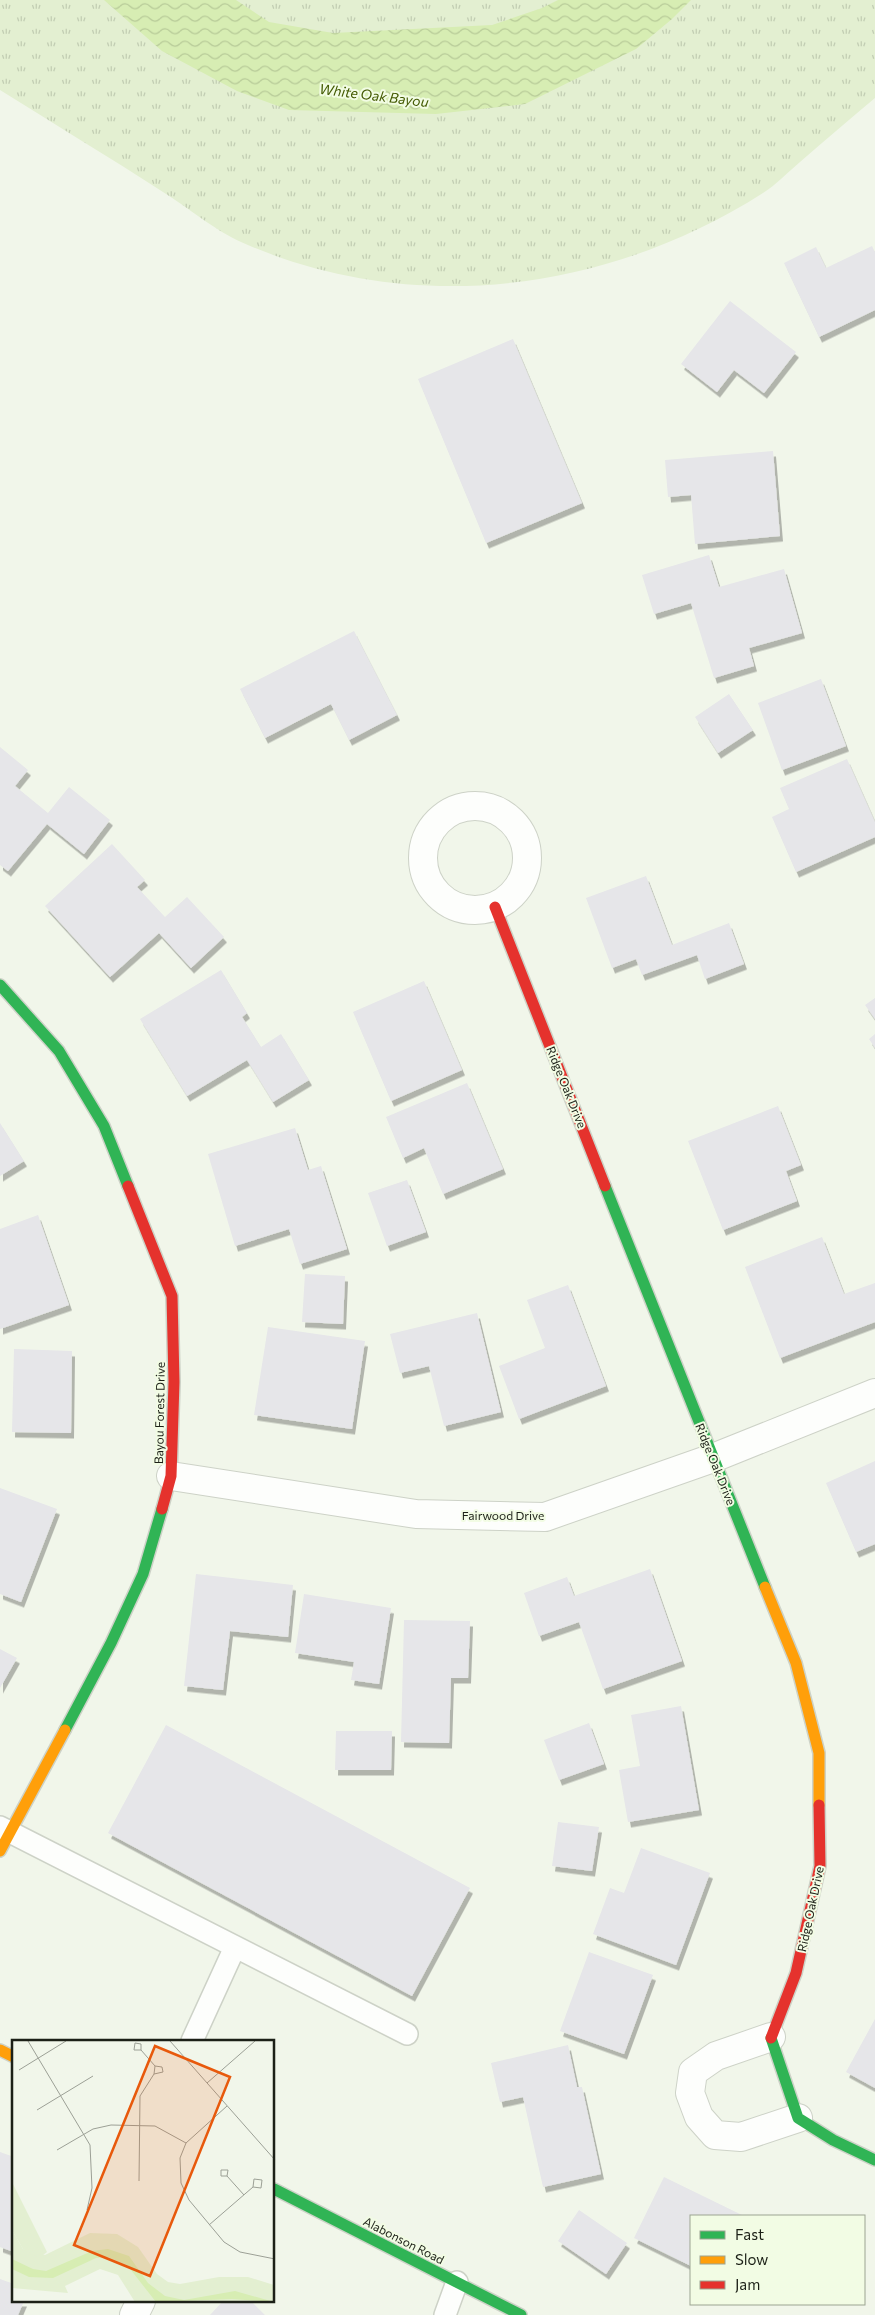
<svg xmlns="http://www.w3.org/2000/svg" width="875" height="2315" font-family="Commissioner,sans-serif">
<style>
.grass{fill:url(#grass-tufts)}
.water{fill:url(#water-waves)}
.building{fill:#e6e6e9;filter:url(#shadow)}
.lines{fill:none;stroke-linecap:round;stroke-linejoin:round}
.lane-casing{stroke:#cdd2c7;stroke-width:24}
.street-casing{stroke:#cdd2c7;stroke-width:30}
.fast-casing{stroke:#cdd2c7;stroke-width:14}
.slow-casing{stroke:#cdd2c7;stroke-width:14}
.jam-casing{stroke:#cdd2c7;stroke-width:14}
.lane{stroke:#fdfefc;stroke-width:21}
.street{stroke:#fdfefc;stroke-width:28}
.fast{stroke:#30b455;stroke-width:11}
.slow{stroke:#ff9f0a;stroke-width:11}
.jam{stroke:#e5322d;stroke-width:11}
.labels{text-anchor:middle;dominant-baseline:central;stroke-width:4;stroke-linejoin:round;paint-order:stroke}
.street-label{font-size:12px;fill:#1c2017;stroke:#f2fce4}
.water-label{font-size:14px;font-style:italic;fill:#435a02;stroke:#f2fce4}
.inset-road{fill:none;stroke:#9ca096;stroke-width:1}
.view{fill:#e8590c;fill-opacity:0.15;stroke:#e8590c;stroke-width:2.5}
.inset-edge{fill:none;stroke:#1c2017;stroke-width:2.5}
</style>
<defs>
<pattern id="grass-tufts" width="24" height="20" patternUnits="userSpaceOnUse" patternTransform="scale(1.25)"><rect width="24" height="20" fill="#e3efd1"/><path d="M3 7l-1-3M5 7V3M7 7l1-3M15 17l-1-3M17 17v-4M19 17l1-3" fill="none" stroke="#c2cdb3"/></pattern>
<pattern id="water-waves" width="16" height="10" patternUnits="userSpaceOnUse" patternTransform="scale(1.25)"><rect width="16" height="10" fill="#d7edb3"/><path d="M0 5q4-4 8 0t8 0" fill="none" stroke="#b8cb99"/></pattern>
<filter id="shadow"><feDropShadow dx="3" dy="5.5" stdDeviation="0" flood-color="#0004"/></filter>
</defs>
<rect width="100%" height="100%" fill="#f1f6ea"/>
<!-- grass -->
<path class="grass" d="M0,0H875V98C850,119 825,140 800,162C788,172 776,185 763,193C608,292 412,318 241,242C216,231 187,207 163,192C109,157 54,124 0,90Z"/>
<!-- water -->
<path class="water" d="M104,0H236L269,22L333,33L492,25L542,8L558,0H691L672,19L636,49L525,104L436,114L289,110L237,91L162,51Z"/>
<!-- building -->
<path class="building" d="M872,246L875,252V310L819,337L784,263L816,247L826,268Z
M730,301L796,352L764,393L734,370L717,392L681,364Z
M513,339L582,503L486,543L418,379Z
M773,451L780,536L695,544L691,495L668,497L665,460Z
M709,555L719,587L784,569L802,633L749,648L754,666L714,678L691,603L654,614L642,575Z
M354,631L397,715L349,740L331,704L265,738L240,689Z
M821,679L846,746L782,770L758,703Z
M729,694L753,730L718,753L695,717Z
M0,747L28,770L15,786L48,813L69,787L110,820L84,854L47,824L8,871L0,865Z
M847,759L875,822V837L796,872L772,817L789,809L780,788Z
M112,844L145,880L137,887L165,917L187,897L224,937L191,968L159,933L110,977L45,906Z
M646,876L672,945L729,923L744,964L705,979L697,955L642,975L636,959L612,968L586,898Z
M221,970L247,1013L242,1017L261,1047L281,1034L309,1080L273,1102L247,1060L187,1096L140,1019Z
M424,981L462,1070L391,1101L353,1012Z
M875,998V1019L865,1005Z
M875,1034V1048L869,1039Z
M467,1083L503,1169L443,1194L424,1148L403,1158L386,1117Z
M778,1106L801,1165L786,1171L797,1201L723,1230L688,1141Z
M0,1123L24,1161L0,1176Z
M295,1128L308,1170L321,1166L347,1249L300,1264L289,1229L235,1246L208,1154Z
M407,1180L426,1232L387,1246L368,1193Z
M38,1215L69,1305L0,1329V1229Z
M822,1237L844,1294L875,1283V1322L780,1358L745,1267Z
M305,1274L345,1276L343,1324L302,1322Z
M568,1285L606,1386L519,1419L499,1366L545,1348L527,1300Z
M477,1313L501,1412L444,1426L429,1366L400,1373L390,1334Z
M268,1327L365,1341L352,1429L254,1415Z
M14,1349L72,1351L71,1433L12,1432Z
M875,1461V1544L856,1552L826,1483Z
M0,1488L57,1509L21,1602L0,1594Z
M650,1569L682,1661L603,1689L579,1622L539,1636L524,1593L567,1577L574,1596Z
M196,1574L293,1585L288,1637L230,1631L223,1690L184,1686Z
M304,1594L391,1608L379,1684L351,1680L354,1662L295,1653Z
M404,1620L470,1621L468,1678H451L449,1743L401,1742Z
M0,1649L17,1658L0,1688Z
M681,1706L699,1810L628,1822L619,1770L640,1766L631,1715Z
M589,1723L604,1764L559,1780L544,1740Z
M166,1725L470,1888L412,1996L108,1833Z
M336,1731H392L391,1770H335Z
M558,1822L599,1827L592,1871L552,1866Z
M641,1848L710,1873L676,1965L593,1934L610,1888L624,1893Z
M589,1952L653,1975L624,2054L560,2031Z
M875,2019V2088L846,2072Z
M568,2045L577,2087H582L601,2174L543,2187L523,2097L500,2102L491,2063Z
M0,2152L14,2157V2252L0,2247Z
M664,2177L744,2216H691V2266L634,2238Z
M579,2210L627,2243L606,2274L558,2241Z
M0,2279L14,2284V2301H24L18,2315H0Z
M223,2301H251L265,2315H210Z"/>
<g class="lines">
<defs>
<path id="lane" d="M0,1827L407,2034
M192,2041L235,1947
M445,2315L457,2282"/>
<path id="street" d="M423 858a52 52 0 1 1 104 0a52 52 0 1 1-104 0Z
M171,1476L416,1514L545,1517L713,1458L875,1393
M771,2037L716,2056L693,2072L690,2093L699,2117L715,2135L741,2137L798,2118
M134,2315L141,2301"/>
<path id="fast" d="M0,985L59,1051L104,1126L128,1186
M605,1186L765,1587
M65,1730L111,1643L143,1574L162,1509
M771,2038L798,2118L833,2140L875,2160
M274,2189L521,2315"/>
<path id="slow" d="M765,1587L796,1663L819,1753V1805
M0,1851L65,1730
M0,2050L14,2057"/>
<path id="jam" d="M495,907L605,1186
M128,1186L172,1296L174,1382L171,1476L162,1509
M771,2038L796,1973L820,1866L819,1805"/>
</defs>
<!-- lane casing -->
<use href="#lane" class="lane-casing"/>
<!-- street casing -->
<use href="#street" class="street-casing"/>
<!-- fast casing -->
<use href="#fast" class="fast-casing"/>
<!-- slow casing -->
<use href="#slow" class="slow-casing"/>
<!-- jam casing -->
<use href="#jam" class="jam-casing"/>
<!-- lane -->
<use href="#lane" class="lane"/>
<!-- street -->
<use href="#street" class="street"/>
<!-- fast -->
<use href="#fast" class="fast"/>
<!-- slow -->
<use href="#slow" class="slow"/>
<!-- jam -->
<use href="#jam" class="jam"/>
</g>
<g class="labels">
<!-- street labels -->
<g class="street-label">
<text transform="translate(567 1087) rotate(68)">Ridge Oak Drive</text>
<text transform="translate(159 1413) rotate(-89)">Bayou Forest Drive</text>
<text transform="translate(716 1464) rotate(68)">Ridge Oak Drive</text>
<text x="503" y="1515">Fairwood Drive</text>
<text transform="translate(810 1909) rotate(-78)">Ridge Oak Drive</text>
<text transform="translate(404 2240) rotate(27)">Alabonson Road</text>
</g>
<!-- water labels -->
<g class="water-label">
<text transform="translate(374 95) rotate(7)">White Oak Bayou</text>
</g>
</g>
<!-- overview -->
<g transform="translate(12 2040)">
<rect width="262" height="262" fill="#f1f6ea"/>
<path d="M0,190L11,209L33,215L78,193L105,194L126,207L145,234L156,242L168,244L207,237H236L262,245V262H123L106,235L88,229L53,246L56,253L0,248Z" fill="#e3efd1"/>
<path d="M0,142L35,212L27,218L11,209L0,190Z" fill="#e3efd1"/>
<path d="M96,209L117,216L136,243L153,256L172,260L223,251L262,262L220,259L144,262L115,225L96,217L84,218L41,238L17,237L0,229V219L21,229L34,231L80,211Z" fill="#d7edb3"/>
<path class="inset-road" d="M16,1L78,105L80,148L75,170M158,1L263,120M7,30L54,1M142,34L151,32L150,27L143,26M195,43L243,1M215,66L174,103L168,118L169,143L177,160L212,202L228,212L263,219M25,70L81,36M45,110L81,89L99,85L143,86L174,103M215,136H209V130H216L215,136L232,155M127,141L128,56L142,34L143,26L129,10H122L123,3L129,4V10M197,185L241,147L242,139L250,140L249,148L241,147"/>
<path class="view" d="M143,6L218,37L138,236L62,205Z"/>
<rect width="262" height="262" class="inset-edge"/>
</g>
<!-- legend -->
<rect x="690" y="2215" width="175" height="90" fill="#f2fce4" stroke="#9ca492"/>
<rect x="700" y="2231" width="25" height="8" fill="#30b455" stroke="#9ca492"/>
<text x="735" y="2240" font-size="15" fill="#1c2017">Fast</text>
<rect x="700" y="2256" width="25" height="8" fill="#ff9f0a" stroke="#9ca492"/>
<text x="735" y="2265" font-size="15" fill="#1c2017">Slow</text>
<rect x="700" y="2281" width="25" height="8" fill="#e5322d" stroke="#9ca492"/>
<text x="735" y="2290" font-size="15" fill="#1c2017">Jam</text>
</svg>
